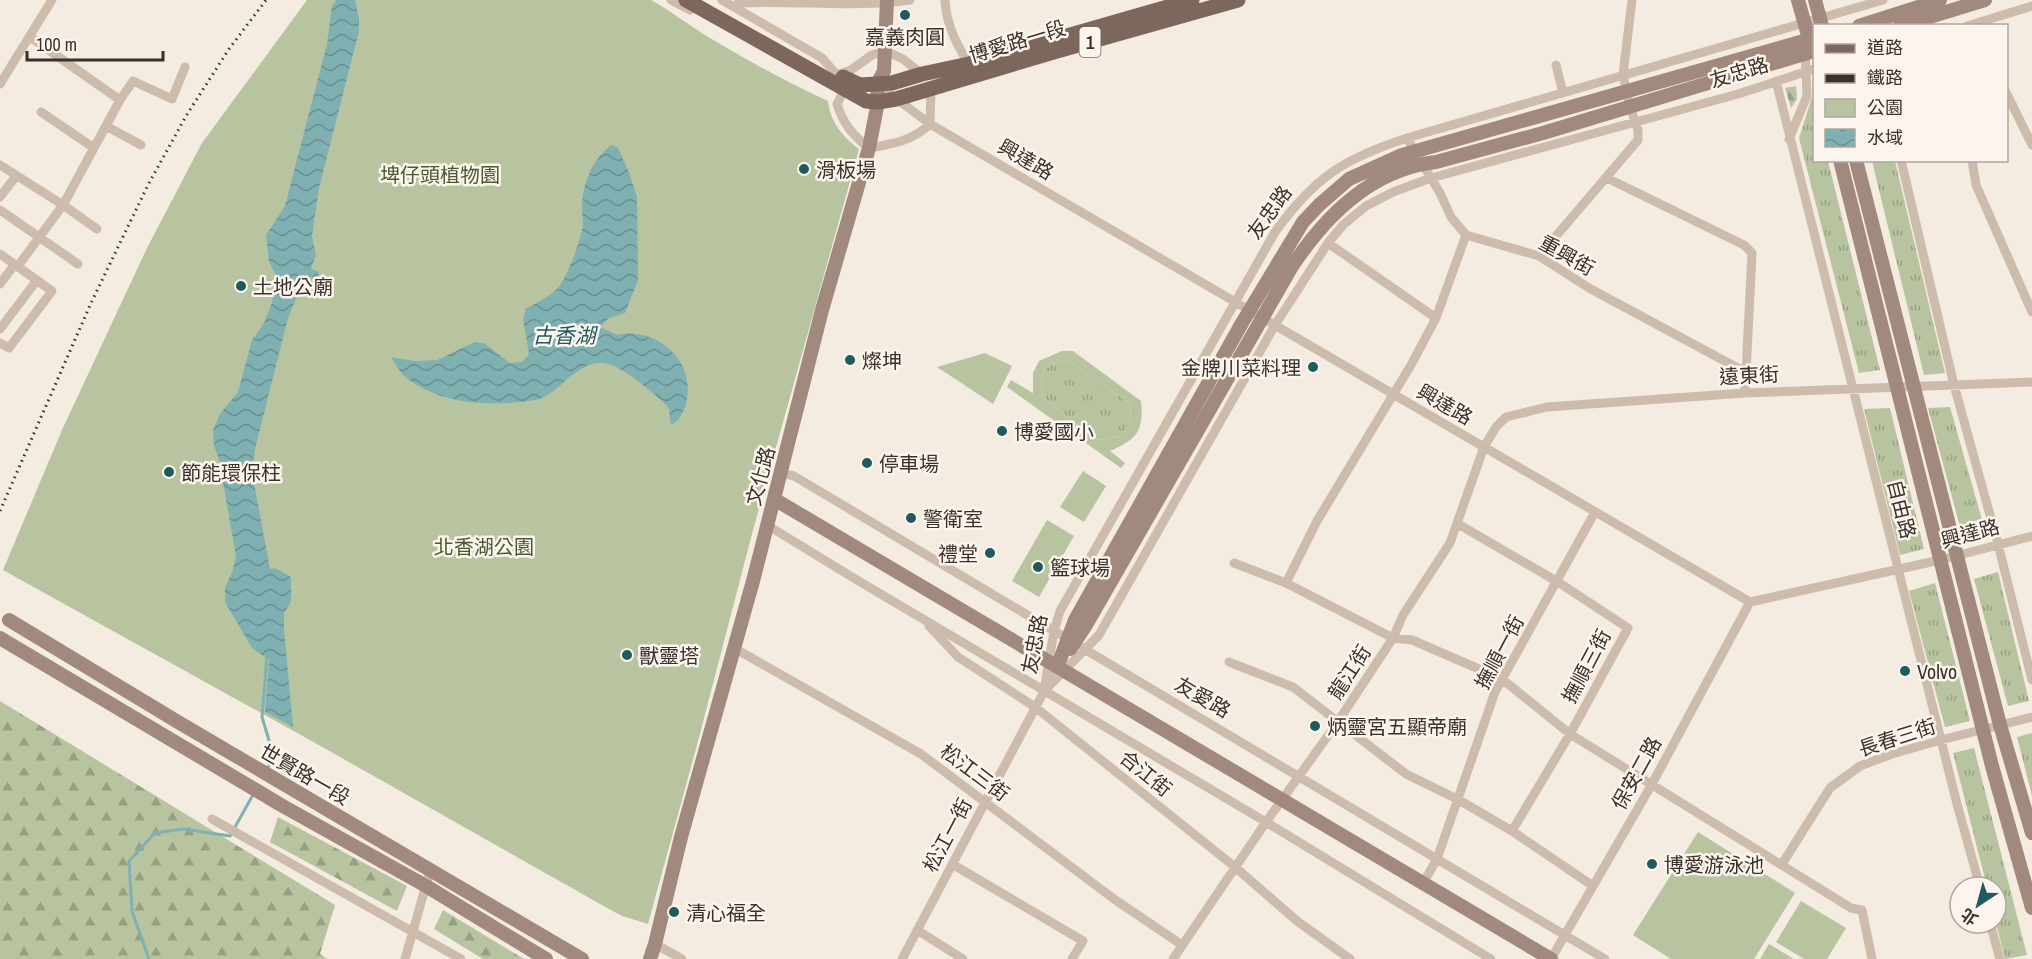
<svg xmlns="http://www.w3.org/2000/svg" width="2032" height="959" font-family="'Archivo Narrow','Noto Sans TC',sans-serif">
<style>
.grass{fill:url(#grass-tufts)}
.forest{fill:url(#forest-firs)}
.green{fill:#b8c4a0;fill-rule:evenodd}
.water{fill:url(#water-waves)}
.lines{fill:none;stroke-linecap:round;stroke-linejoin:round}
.stream{stroke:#7fb0b2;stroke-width:3}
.street{stroke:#cdbbac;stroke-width:9}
.secondary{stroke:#a18a7d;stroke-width:14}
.primary{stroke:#7d675c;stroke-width:15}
.rail{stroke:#3b302b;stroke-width:3;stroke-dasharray:1.5 4.5;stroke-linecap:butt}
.poi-dot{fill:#1f5a5e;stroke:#fbf5ee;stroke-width:2}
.labels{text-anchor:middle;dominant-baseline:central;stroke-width:5;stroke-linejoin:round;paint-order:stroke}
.shield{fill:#fbf5ee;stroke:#756b66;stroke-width:1.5}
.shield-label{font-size:18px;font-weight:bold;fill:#3b302b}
.poi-label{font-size:20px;fill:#3b302b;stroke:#fbf5ee;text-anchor:start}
.street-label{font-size:20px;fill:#3b302b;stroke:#fbf5ee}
.park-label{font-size:20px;fill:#4a5a2e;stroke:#fbf5ee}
.water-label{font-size:21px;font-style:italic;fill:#1f5a5e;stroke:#fbf5ee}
</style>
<defs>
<pattern id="grass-tufts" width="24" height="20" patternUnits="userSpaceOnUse" patternTransform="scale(1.5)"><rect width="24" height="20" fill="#b8c4a0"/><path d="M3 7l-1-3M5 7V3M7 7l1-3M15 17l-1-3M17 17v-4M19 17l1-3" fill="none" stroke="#97a083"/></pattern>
<pattern id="forest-firs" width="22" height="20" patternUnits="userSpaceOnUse" patternTransform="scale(1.5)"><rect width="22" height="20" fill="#b8c4a0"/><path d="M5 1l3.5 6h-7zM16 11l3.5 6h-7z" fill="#97a083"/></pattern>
<pattern id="water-waves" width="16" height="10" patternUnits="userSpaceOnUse" patternTransform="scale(1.5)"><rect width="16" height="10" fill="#7fb0b2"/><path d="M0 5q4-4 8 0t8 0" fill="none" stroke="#699091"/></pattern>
</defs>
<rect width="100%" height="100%" fill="#f4ebe1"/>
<!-- grass -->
<path class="grass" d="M1812,97L1814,107V160L1828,161L1880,370L1859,373L1799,138Z
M1872,161H1895L1945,373L1924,375Z
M1062,360L1069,361L1129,403C1133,417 1131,424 1121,436L1098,440L1043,398C1038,379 1042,365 1062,360Z
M1950,407L1986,534L1963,538L1928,408Z
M1890,408L1924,549L1900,555L1864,409Z
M1998,572L2029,701L2008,706L1974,579Z
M1935,583L1970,721L1945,727L1909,591Z
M2032,733V796L2017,737Z
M1974,748L2027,955L2005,959L1996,923V887H1987L1953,753Z"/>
<!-- forest -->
<path class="forest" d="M1796,86L1797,99L1791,108L1785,88Z
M0,701L335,905L320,954L327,959H0Z
M278,817L407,886L397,911L270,842Z
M443,910L524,959H483L434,929Z"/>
<!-- green -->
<path class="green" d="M307,0H651C671,11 686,23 705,35C745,59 786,82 828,101C830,122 843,137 859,149L753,530L697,745L648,924L622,916L609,909L317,744L3,570L62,430L147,248L202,143Z
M1062,351H1073L1141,401C1144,431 1137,439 1110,451L1125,463L1121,468L1007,387L1011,380L1033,393V373L1039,361ZM1062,360L1069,361L1129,403C1133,417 1131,424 1121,436L1098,440L1043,398C1038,379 1042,365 1062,360Z
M985,353L1012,366L993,404L937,367Z
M1083,471L1106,486L1084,522L1060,507Z
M1047,520L1074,536L1039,597L1012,581Z
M1698,832L1795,893L1754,959H1671L1633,935Z
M1801,901L1846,928L1827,959H1804L1776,942Z
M1769,944L1794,959H1760Z"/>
<!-- water -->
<path class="water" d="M336,0H355L359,18V31L319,188L312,236L316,255L311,269L319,272L317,279L310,277L302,285L288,318L255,449L252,472L270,569L275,568L291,577V602L284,613V629L293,727L265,712L269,660L252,648L225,602V588L233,570L236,556L219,460L214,446L213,430L220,414L238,392L252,340L264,323L271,305L278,279L269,262L266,235L285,206L327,44L332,6Z
M611,145L618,148L629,172L637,197L638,280L625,313L609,318L600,327L617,335C657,326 697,362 686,403C684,412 679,421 671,425L669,408C656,395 620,363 602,363C578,362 564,387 544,397C533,402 519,402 508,403C471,405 434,400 404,376C399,371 395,363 391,357L415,361L437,360L475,342L484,343L510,363L522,362L529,354L523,319L526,309C538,301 552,297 560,285C569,272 581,240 583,224C583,220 582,215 582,210C582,185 591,161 611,145Z"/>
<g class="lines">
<!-- stream -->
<path class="stream" d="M267,656L262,717L274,757L267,769
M149,959L132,911L129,861L155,833L183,829L230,836L254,793"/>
<!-- street -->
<path class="street" d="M671,0L690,10
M722,0L822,58L837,75L851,70L872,55L886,51L903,59L922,74
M945,0C946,22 957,46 969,64
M738,3C795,0 853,8 910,0
M1967,26L2032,6
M30,37L120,100L133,81L172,99L185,67
M1556,65L1563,93
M1776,81L1957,804L1980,887
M0,84L52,0
M877,84L930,124L1750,602L1940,560L2032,536
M845,89L837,104C843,123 852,135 869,148C893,144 912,141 930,124L931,87
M2006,92L2032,145
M41,112L94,148
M106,126L141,145
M1407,138L1440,193L1451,217L1466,235L1539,256L1589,288L1747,373
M1789,139L1807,96L1805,49
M1901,160L1954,385L1998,544L2032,680
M1972,160L1976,185L2032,312
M0,165L63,205L120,100
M1607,178L1744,245L1752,253L1745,393
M0,197L16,176
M0,210L78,264
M1328,243L1436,318
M0,254L52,291L9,348L0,343
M1539,256L1638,140V130L1630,107L1623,75L1632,0
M18,266L63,205L97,229
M0,284L15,264
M0,329L37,280
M780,473L794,476L1605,959
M1458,524L1558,582L1628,628L1570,734L1512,831
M767,525L857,580L1266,822L1491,959
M1234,563L1286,583L1393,638L1412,640L1502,679L1570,734L1851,908L1862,910L1872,959
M1286,583L1317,521L1411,365L1436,318L1466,235
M929,626L958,657L1035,707L1235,867L1297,921L1350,959
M734,648L921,754L1114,899L1182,945
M1229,662L1293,687L1406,774L1459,800L1512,831L1593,886
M1044,691L1054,631L1060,611L1275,232C1315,177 1343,159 1407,138L1883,0
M1044,691L1099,635L1275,325L1328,243L1343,225L1366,206L1393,192L1431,178L1738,94L1814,69
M212,819L461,959
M952,864L1083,941L1072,959
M1782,864L1830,788L1860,766L1892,754L1941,740L2032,717
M1423,883L1437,859L1495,692L1595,512
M1990,923L2000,959
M917,930L963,959
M655,944L682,959
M405,959L430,871
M902,959L1058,665
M1173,959L1266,822L1337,723L1393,638L1403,615L1450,543L1484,447L1496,427L1506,417L1547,407L1745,393L2032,382
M1551,959L1652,784L1750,602"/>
<!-- secondary -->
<path class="secondary" d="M1798,0L1811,46
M1815,0L1822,26
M1859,26L1940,0
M1900,26L1985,0
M1840,160L1992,766L2032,908
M1856,160L2000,725L2032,833
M774,499L1551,959
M9,620L178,722L582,959
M0,638L281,805L426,886L546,959
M1070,649L1086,625L1291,268C1325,216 1372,169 1436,162L1543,133L1814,51
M1058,665L1075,620L1242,323L1303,222L1319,205L1349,179L1402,155L1814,38
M650,959L655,944L681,837L753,581L822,310L869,148L878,102L877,84L884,71L887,0"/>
<!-- primary -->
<path class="primary" d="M686,0L866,101L878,102L896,99L1057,51L1238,0
M843,77L860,85L892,83L922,74L969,64L1192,0"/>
<!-- rail -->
<path class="rail" d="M0,511L91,303L148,185L186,116L229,49L266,0"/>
</g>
<!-- markers -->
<g class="poi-dot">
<circle cx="905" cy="15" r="6"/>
<circle cx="804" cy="169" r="6"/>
<circle cx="241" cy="286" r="6"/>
<circle cx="850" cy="360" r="6"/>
<circle cx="1313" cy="367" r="6"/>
<circle cx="1002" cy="431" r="6"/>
<circle cx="867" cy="463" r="6"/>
<circle cx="169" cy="472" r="6"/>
<circle cx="911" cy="518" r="6"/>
<circle cx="990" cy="553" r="6"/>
<circle cx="1038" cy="567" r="6"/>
<circle cx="627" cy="655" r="6"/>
<circle cx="1905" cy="671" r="6"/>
<circle cx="1315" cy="726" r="6"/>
<circle cx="1652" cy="864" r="6"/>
<circle cx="674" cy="912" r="6"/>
</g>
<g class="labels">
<!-- shield labels -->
<rect class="shield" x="1079.5" y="27" width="21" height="30" rx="4.5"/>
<g class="shield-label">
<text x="1090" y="42">1</text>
</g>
<!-- poi labels -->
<g class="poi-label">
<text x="905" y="36" text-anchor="middle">嘉義肉圓</text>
<text x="816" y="169">滑板場</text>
<text x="253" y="286">土地公廟</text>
<text x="862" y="360">燦坤</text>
<text x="1301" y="367" text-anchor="end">金牌川菜料理</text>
<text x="1014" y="431">博愛國小</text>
<text x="879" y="463">停車場</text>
<text x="181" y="472">節能環保柱</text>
<text x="923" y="518">警衛室</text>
<text x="978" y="553" text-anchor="end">禮堂</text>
<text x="1050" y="567">籃球場</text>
<text x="639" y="655">獸靈塔</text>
<text x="1917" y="671">Volvo</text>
<text x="1327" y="726">炳靈宮五顯帝廟</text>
<text x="1664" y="864">博愛游泳池</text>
<text x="686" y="912">清心福全</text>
</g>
<!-- street labels -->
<g class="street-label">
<text transform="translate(1017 41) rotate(-17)">博愛路一段</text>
<text transform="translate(1739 72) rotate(-17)">友忠路</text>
<text transform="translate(1026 159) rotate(30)">興達路</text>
<text transform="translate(1269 212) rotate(-54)">友忠路</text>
<text transform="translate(1567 255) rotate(29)">重興街</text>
<text transform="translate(1749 375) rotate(-3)">遠東街</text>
<text transform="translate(1445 404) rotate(30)">興達路</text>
<text transform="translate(760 476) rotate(-75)">文化路</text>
<text transform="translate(1902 509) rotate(76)">自由路</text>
<text transform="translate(1970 533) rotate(-15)">興達路</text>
<text transform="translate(1034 644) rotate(-79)">友忠路</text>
<text transform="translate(1499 652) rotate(-62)">撫順一街</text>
<text transform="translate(1586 666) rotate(-62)">撫順三街</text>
<text transform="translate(1349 672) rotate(-57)">龍江街</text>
<text transform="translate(1203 697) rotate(30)">友愛路</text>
<text transform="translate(1897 737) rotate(-18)">長春三街</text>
<text transform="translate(975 772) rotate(37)">松江三街</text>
<text transform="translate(1146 773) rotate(39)">合江街</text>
<text transform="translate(1636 773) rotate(-61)">保安二路</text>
<text transform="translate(305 774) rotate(30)">世賢路一段</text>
<text transform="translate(947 835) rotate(-62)">松江一街</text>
</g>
<!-- park labels -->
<g class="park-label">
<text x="440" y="174">埤仔頭植物園</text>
<text x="484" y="546">北香湖公園</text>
</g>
<!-- water labels -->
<g class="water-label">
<text x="564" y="335">古香湖</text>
</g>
</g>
<!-- legend -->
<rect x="1813" y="24" width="195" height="138" fill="#fbf5ee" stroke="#aea6a0" stroke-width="1.5"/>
<rect x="1825" y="44" width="30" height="9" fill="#7d675c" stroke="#aea6a0" stroke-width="1.5"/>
<text x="1867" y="54" font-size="18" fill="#3b302b">道路</text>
<rect x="1825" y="74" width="30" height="9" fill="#3b302b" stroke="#aea6a0" stroke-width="1.5"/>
<text x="1867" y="84" font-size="18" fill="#3b302b">鐵路</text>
<rect x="1825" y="99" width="30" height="18" fill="#b8c4a0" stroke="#aea6a0" stroke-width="1.5"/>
<text x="1867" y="114" font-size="18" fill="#3b302b">公園</text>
<rect x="1825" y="129" width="30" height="18" fill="url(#water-waves)" stroke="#aea6a0" stroke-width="1.5"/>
<text x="1867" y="144" font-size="18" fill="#3b302b">水域</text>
<!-- north arrow -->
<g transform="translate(1978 905) rotate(216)"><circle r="28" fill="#fbf5ee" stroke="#aea6a0" stroke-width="1.5"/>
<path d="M0-4.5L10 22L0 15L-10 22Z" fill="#1f5a5e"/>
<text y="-9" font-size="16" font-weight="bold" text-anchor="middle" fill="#3b302b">北</text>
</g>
<!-- scale -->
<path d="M27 51v9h136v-9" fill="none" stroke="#3b302b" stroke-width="3"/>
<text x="36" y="51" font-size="18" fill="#3b302b" stroke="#fbf5ee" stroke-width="4.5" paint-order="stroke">100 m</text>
</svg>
